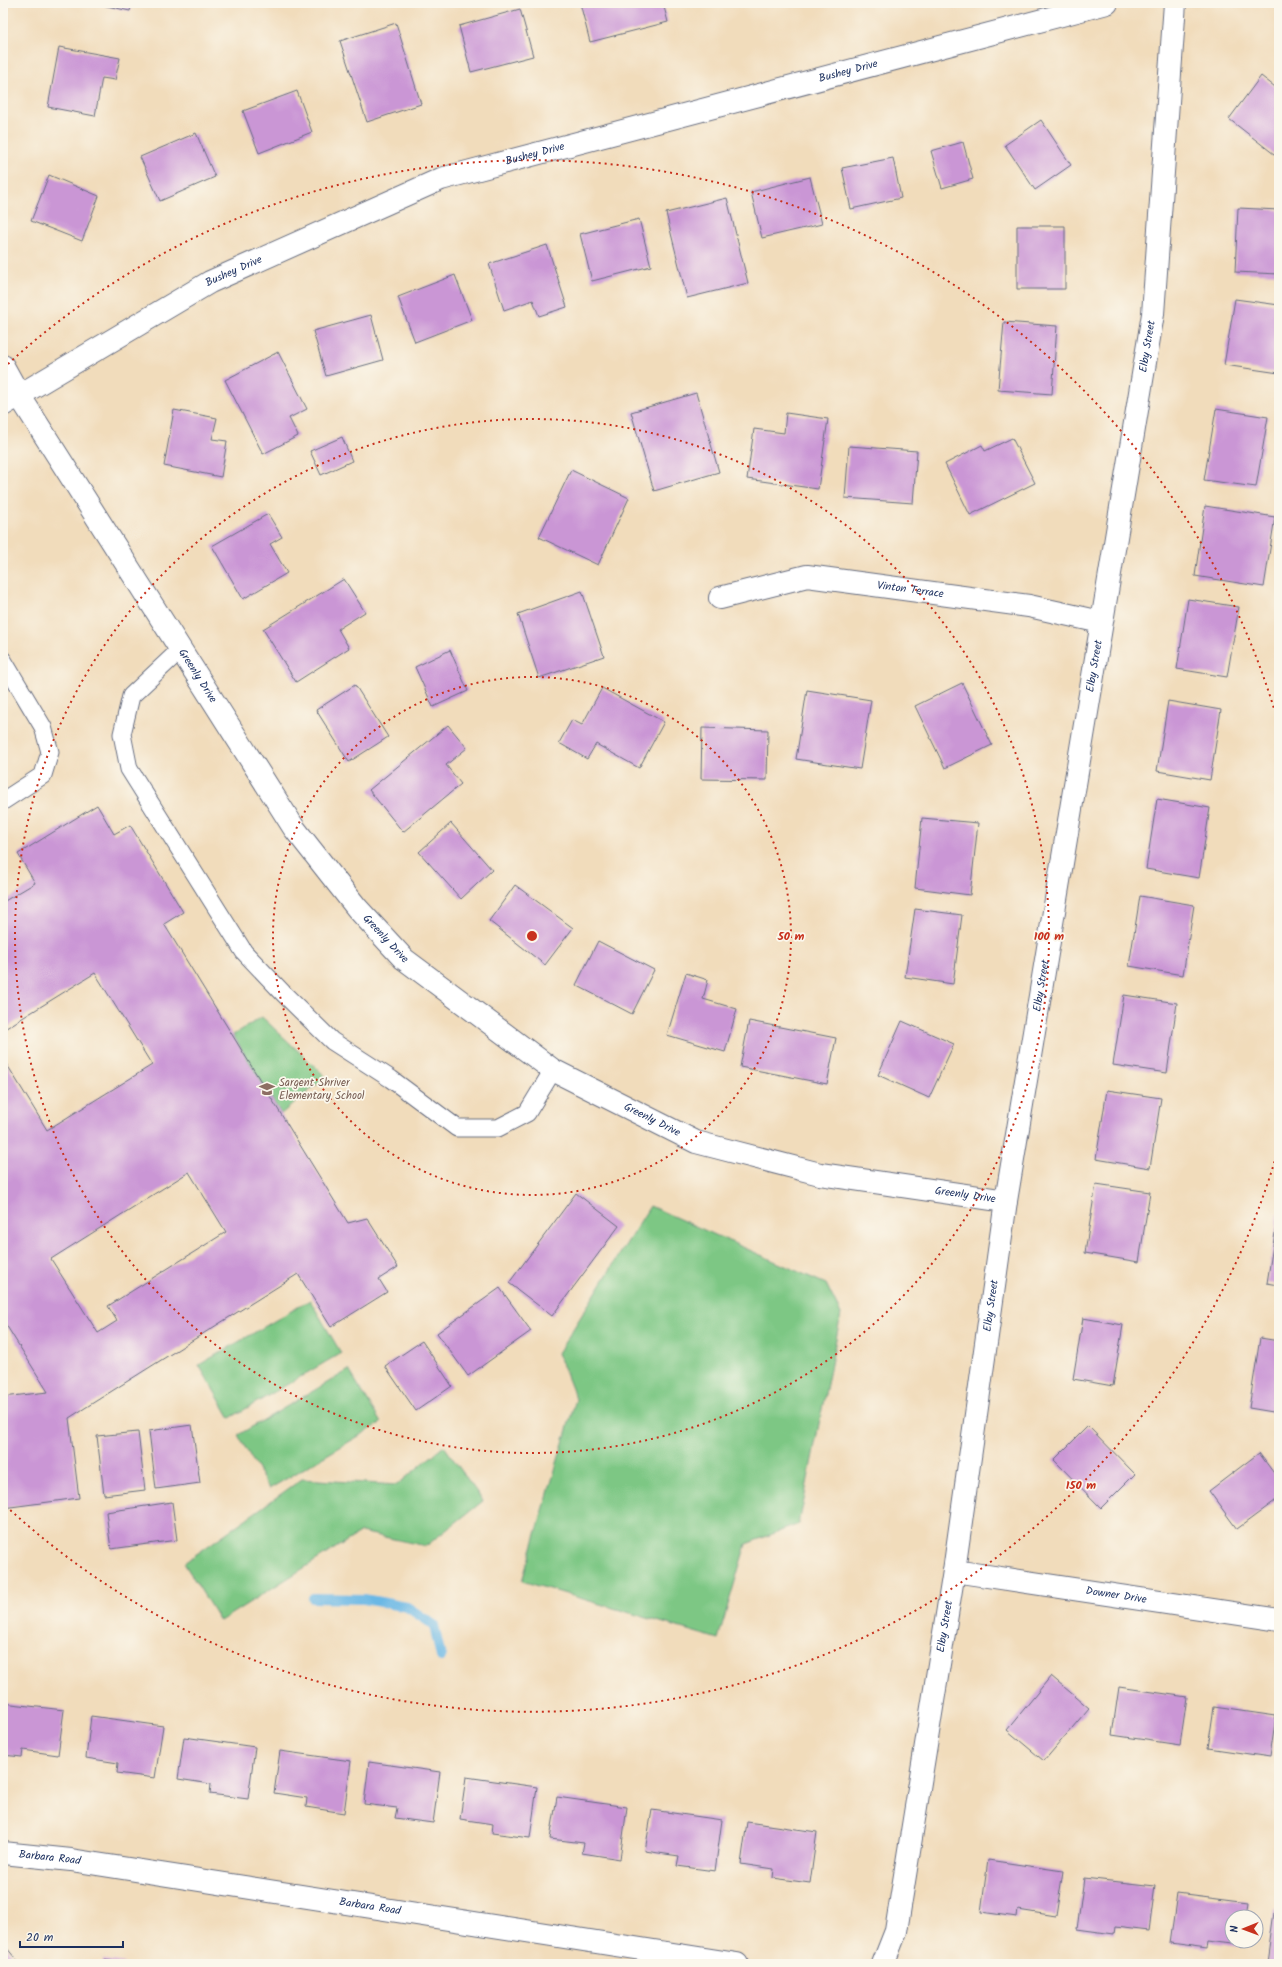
<svg xmlns="http://www.w3.org/2000/svg" width="1282" height="1967" font-family="Kalam,sans-serif">
<style>
.green{fill:#7dc784;stroke:#4c7b71}
.lines{fill:none;stroke-linecap:round;stroke-linejoin:round}
.stream{stroke:#6bb8e5;stroke-width:10}
.building{fill:#ca96d5;fill-rule:evenodd}
.service-casing{stroke:#666c7f;stroke-width:19}
.minor-casing{stroke:#666c7f;stroke-width:24}
.tertiary-casing{stroke:#666c7f;stroke-width:24}
.service{stroke:#fff;stroke-width:17}
.minor{stroke:#fff;stroke-width:22}
.tertiary{stroke:#fff;stroke-width:22}
.ring{fill:none;stroke:#c8321e;stroke-width:2;stroke-dasharray:2 4}
.labels{text-anchor:middle;dominant-baseline:central;stroke-width:3.5;stroke-linejoin:round;paint-order:stroke}
.street-label{font-size:11px;fill:#1b2f5e;stroke:#fbf7ec}
.education-label{font-size:11px;fill:#785e54;stroke:#fbf7ec;text-anchor:start}
.centre{fill:#c8321e;stroke:#fbf7ec;stroke-width:2}
.ring-label{font-size:12px;text-anchor:middle;font-weight:bold;fill:#c8321e;stroke:#fbf7ec;stroke-width:3.5;stroke-linejoin:round;paint-order:stroke}
</style>
<rect width="100%" height="100%" fill="#fbf7ec"/>
<filter id="ink" filterUnits="userSpaceOnUse"><feTurbulence type="fractalNoise" baseFrequency=".025" numOctaves="2"/><feDisplacementMap in="SourceGraphic" scale="8" xChannelSelector="R" yChannelSelector="G"/><feConvolveMatrix kernelMatrix="1 2 1 2 8 2 1 2 1" color-interpolation-filters="sRGB"/></filter>
<filter id="wash" filterUnits="userSpaceOnUse"><feTurbulence type="fractalNoise" baseFrequency=".012" numOctaves="4" result="noise"/><feDisplacementMap in="SourceGraphic" scale="16" xChannelSelector="R" yChannelSelector="G"/><feGaussianBlur stdDeviation="0.9" result="paint"/><feColorMatrix in="noise" values="0 0 0 0 0 0 0 0 0 0 0 0 0 0 0 0 0 1.4 0 .05"/><feComposite in="paint" operator="in"/></filter>
<g filter="url(#wash)">
<rect width="100%" height="100%" fill="#f1dcbb"/>
<!-- green -->
<path class="green" d="M262,1017L326,1077L281,1114L233,1035Z
M650,1206L826,1284L841,1314L799,1524L746,1544L718,1639L522,1581L576,1399L558,1353Z
M310,1300L341,1353L230,1418L199,1365Z
M349,1370L381,1423L269,1489L238,1435Z
M444,1446L483,1501L426,1546L361,1532L220,1621L184,1563L302,1479L397,1485Z"/>
<g class="lines">
<!-- stream -->
<path class="stream" d="M313,1598L364,1599L407,1607L434,1625L441,1657"/>
</g>
<g id="blocks">
<!-- building -->
<path class="building" d="M93,3H132L130,11Z
M580,3H663L668,22L590,42Z
M520,9L533,56L471,72L459,26Z
M396,23L421,104L367,122L340,41Z
M59,47L120,58L115,80L102,78L95,116L48,107Z
M1261,76L1279,90V158L1229,119Z
M297,91L312,132L259,153L243,111Z
M1041,120L1071,165L1035,190L1005,145Z
M196,133L215,177L160,201L140,157Z
M963,142L973,179L942,188L931,151Z
M893,158L901,198L851,209L842,168Z
M49,175L99,196L82,241L31,221Z
M810,177L822,224L762,238L751,192Z
M727,198L748,283L687,298L666,213Z
M1238,208L1279,210V274L1235,272Z
M639,219L651,266L592,281L580,234Z
M1017,226H1065V289H1017Z
M547,245L567,307L539,316L533,300L504,310L489,264Z
M455,275L472,320L415,342L398,297Z
M1235,299L1279,305V373L1224,365Z
M371,315L383,360L326,376L313,331Z
M1004,322L1057,326L1052,394L998,390Z
M278,352L307,409L289,418L298,436L263,454L225,380Z
M696,393L719,472L654,491L631,412Z
M1216,409L1268,417L1256,487L1204,480Z
M174,410L217,418L212,439L227,441L221,477L164,466Z
M786,413L828,419L818,489L747,479L754,429L784,433Z
M342,437L352,461L321,475L310,451Z
M1012,438L1035,483L970,515L945,464L982,445L985,451Z
M849,446L917,451L913,503L845,498Z
M571,470L629,498L598,565L539,537Z
M1205,506L1275,517L1264,587L1195,576Z
M268,514L282,537L270,544L287,573L243,599L212,546Z
M344,579L365,612L338,629L349,648L296,682L263,629Z
M582,591L604,656L539,678L518,614Z
M1188,599L1239,607L1227,677L1177,669Z
M450,650L468,691L433,707L415,667Z
M962,683L992,745L945,768L915,706Z
M355,685L388,737L349,762L316,710Z
M602,688L664,722L639,768L596,744L587,759L559,743L572,720L582,725Z
M807,690L871,700L860,769L796,759Z
M1168,701L1221,710L1210,780L1157,771Z
M448,725L467,748L446,765L461,784L403,832L369,790Z
M702,728L768,730L767,780L701,779Z
M1157,799L1210,808L1199,878L1146,869Z
M97,805L114,834L130,825L183,912L164,924L348,1223L367,1218L398,1267L379,1279L387,1292L331,1327L298,1274L69,1418L79,1498L3,1508V1397L48,1392L3,1320V1058L47,1130L152,1065L95,973L3,1030V902L35,883L18,854ZM189,1172L226,1232L108,1306L117,1321L98,1333L51,1259Z
M922,818L978,823L970,895L915,888Z
M451,823L492,870L461,899L419,852Z
M515,885L573,928L545,965L489,921Z
M1140,896L1194,905L1183,975L1129,966Z
M915,909L962,915L953,984L905,977Z
M598,941L654,970L632,1014L576,985Z
M686,973L708,980L703,999L737,1009L725,1052L667,1035Z
M1124,995L1177,1003L1167,1073L1113,1065Z
M749,1021L836,1038L827,1084L740,1067Z
M902,1021L954,1044L929,1098L878,1075Z
M1107,1090L1161,1098L1150,1168L1096,1159Z
M1096,1184L1150,1192L1139,1262L1085,1253Z
M576,1193L619,1226L552,1316L509,1283Z
M1278,1214H1279V1285L1267,1283Z
M500,1288L531,1331L468,1376L437,1333Z
M1083,1318L1123,1325L1113,1386L1073,1379Z
M1260,1338L1279,1341V1413L1249,1408Z
M422,1341L452,1386L416,1411L385,1366Z
M192,1425L200,1483L156,1489L149,1431Z
M1088,1426L1135,1474L1101,1508L1054,1460Z
M138,1432L145,1490L104,1495L97,1436Z
M1259,1453L1279,1480V1498L1237,1529L1209,1491Z
M172,1502L177,1540L111,1549L106,1512Z
M1051,1676L1089,1708L1044,1761L1007,1730Z
M1119,1687L1187,1697L1180,1745L1112,1735Z
M3,1703L64,1710L58,1755L23,1750L22,1757L3,1755Z
M1214,1707L1276,1716L1270,1757L1208,1748Z
M91,1716L163,1726L155,1778L117,1773L118,1763L86,1758Z
M184,1737L255,1747L248,1799L210,1794L211,1784L178,1779Z
M280,1751L351,1761L344,1813L306,1807L307,1798L274,1793Z
M369,1762L440,1772L433,1823L395,1818L397,1808L364,1804Z
M466,1777L537,1787L530,1838L492,1833L493,1824L460,1819Z
M557,1797L627,1807L620,1859L582,1853L584,1843L550,1839Z
M652,1810L722,1820L715,1871L677,1866L679,1856L645,1851Z
M747,1822L817,1832L810,1883L773,1878L774,1869L741,1864Z
M988,1860L1063,1871L1056,1916L1018,1910L1017,1917L981,1912Z
M1084,1878L1155,1886L1149,1931L1115,1927L1114,1934L1077,1929Z
M1177,1893L1248,1902L1246,1917H1232V1941H1243V1946L1208,1942L1207,1949L1170,1944Z
M1274,1911L1279,1912V1964L1267,1962Z
M6,1947L20,1964H3V1949Z
M103,1960L124,1963L123,1964H103Z"/>
</g>
</g>
<g filter="url(#ink)">
<use href="#blocks" fill-opacity="0" stroke="#666c7f" stroke-width="1"/>
<g class="lines">
<defs>
<path id="service" d="M181,649L131,696L122,734L129,769L244,952L284,994L332,1041L391,1079L457,1128H498L527,1113L553,1070
M3,660L43,727L50,752L43,775L3,801"/>
<g id="minor">
<path id="s1" d="M3,366L19,395L294,828L357,908L404,959L553,1070L696,1142L820,1174L1006,1201"/>
<path id="s2" d="M720,598L807,576L1029,606L1101,622"/>
<path id="s3" d="M954,1571L1279,1620"/>
<path id="s4" d="M883,1964L896,1931L954,1571L1006,1201L1153,314L1175,3"/>
</g>
<g id="tertiary">
<path id="s5" d="M3,405L210,282L441,179L1107,3"/>
<path id="s6" d="M3,1853L71,1860L737,1964"/>
</g>
</defs>
<!-- service casing -->
<use href="#service" class="service-casing"/>
<!-- minor casing -->
<use href="#minor" class="minor-casing"/>
<!-- tertiary casing -->
<use href="#tertiary" class="tertiary-casing"/>
<!-- service -->
<use href="#service" class="service"/>
<!-- minor -->
<use href="#minor" class="minor"/>
<!-- tertiary -->
<use href="#tertiary" class="tertiary"/>
</g>
</g>
<!-- distance rings -->
<g class="ring">
<circle cx="532" cy="936" r="259"/>
<circle cx="532" cy="936" r="517"/>
<path d="M1278 1150A776 776 0 0 1 8 1508M8 364A776 776 0 0 1 1278 722"/>
</g>
<!-- icons -->
<defs>
<symbol id="school-bare" viewBox="-9 -9 18 18"><path d="M0-5L7-2L0 1L-7-2ZM-4 1L0 2.5L4 1V4Q0 6-4 4Z" fill="#8d6e63" stroke="#fbf7ec" stroke-width="2.5" paint-order="stroke"/></symbol>
</defs>
<g fill-rule="evenodd">
<use href="#school-bare" x="256" y="1078" width="22" height="22"/>
</g>
<g class="labels">
<!-- street labels -->
<g class="street-label">
<text stroke="none"><textPath href="#s5" startOffset="915">Bushey Drive</textPath></text>
<text stroke="none"><textPath href="#s5" startOffset="591">Bushey Drive</textPath></text>
<text stroke="none"><textPath href="#s5" startOffset="267">Bushey Drive</textPath></text>
<text stroke="none"><textPath href="#s4" startOffset="1640">Elby Street</textPath></text>
<text stroke="none"><textPath href="#s2" startOffset="194">Vinton Terrace</textPath></text>
<text stroke="none"><textPath href="#s4" startOffset="1316">Elby Street</textPath></text>
<text stroke="none"><textPath href="#s1" startOffset="366">Greenly Drive</textPath></text>
<text stroke="none"><textPath href="#s1" startOffset="690">Greenly Drive</textPath></text>
<text stroke="none"><textPath href="#s4" startOffset="992">Elby Street</textPath></text>
<text stroke="none"><textPath href="#s1" startOffset="1014">Greenly Drive</textPath></text>
<text stroke="none"><textPath href="#s1" startOffset="1338">Greenly Drive</textPath></text>
<text stroke="none"><textPath href="#s4" startOffset="668">Elby Street</textPath></text>
<text stroke="none"><textPath href="#s3" startOffset="164">Downer Drive</textPath></text>
<text stroke="none"><textPath href="#s4" startOffset="344">Elby Street</textPath></text>
<text stroke="none"><textPath href="#s6" startOffset="47">Barbara Road</textPath></text>
<text stroke="none"><textPath href="#s6" startOffset="371">Barbara Road</textPath></text>
</g>
<!-- education labels -->
<g class="education-label">
<text x="279" y="1083">Sargent Shriver<tspan x="279" dy="13">Elementary School</tspan></text>
</g>
</g>
<circle cx="532" cy="936" r="6" class="centre"/>
<g class="ring-label">
<text x="791" y="940">50 m</text>
<text x="1049" y="940">100 m</text>
<text x="1081" y="1489">150 m</text>
</g>
<!-- margin -->
<rect width="1282" height="1967" fill="none" stroke="#fbf7ec" stroke-width="16"/>
<!-- north arrow -->
<g transform="translate(1244 1929) rotate(269)"><circle r="19" fill="#fbf7ec" stroke="#a1a7b3"/>
<path d="M0-3L7 15L0 10L-7 15Z" fill="#c8321e"/>
<text y="-6" font-size="11" font-weight="bold" text-anchor="middle" fill="#1b2f5e">N</text>
</g>
<!-- scale -->
<path d="M20 1941v6h103v-6" fill="none" stroke="#1b2f5e" stroke-width="2"/>
<text x="26" y="1941" font-size="12" fill="#1b2f5e" stroke="#fbf7ec" stroke-width="3" paint-order="stroke">20 m</text>
</svg>
